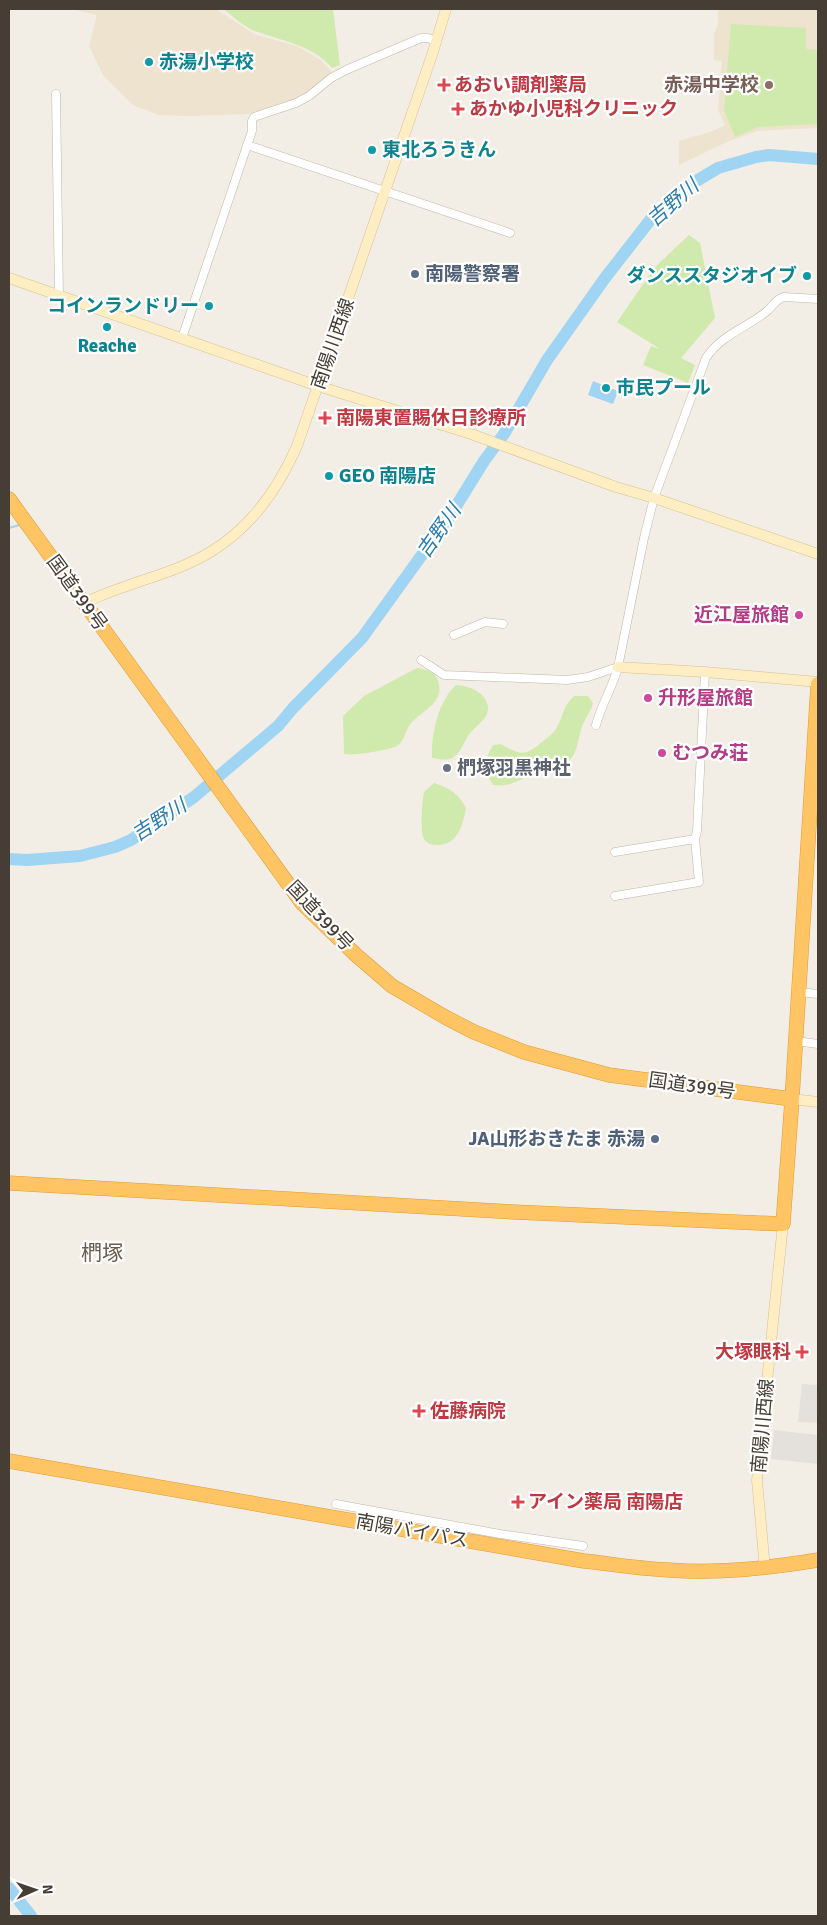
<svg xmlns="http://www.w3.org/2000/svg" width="827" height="1925" font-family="Signika,'Noto Sans JP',sans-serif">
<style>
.education{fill:#ede3ce}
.green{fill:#d0e9ac}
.parking{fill:#e4e1dd}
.water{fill:#9fd4f3}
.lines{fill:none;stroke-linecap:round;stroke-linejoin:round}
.stream{stroke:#9fd4f3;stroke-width:2}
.river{stroke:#9fd4f3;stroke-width:12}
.street-casing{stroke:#bfb6a7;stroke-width:9}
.secondary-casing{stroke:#d5c193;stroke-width:11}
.highway-casing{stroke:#e39930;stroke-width:15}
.street{stroke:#fff;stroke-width:8}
.secondary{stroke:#ffeec3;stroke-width:10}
.highway{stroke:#ffc564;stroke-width:14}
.culture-dot{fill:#0f9aa8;stroke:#fff;stroke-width:2}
.health-dot{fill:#e0444e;stroke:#fff;stroke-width:2}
.education-dot{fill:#8d6e63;stroke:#fff;stroke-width:2}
.service-dot{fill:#5c6f8a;stroke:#fff;stroke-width:2}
.hotel-dot{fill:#d1479c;stroke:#fff;stroke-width:2}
.worship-dot{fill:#6b7280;stroke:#fff;stroke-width:2}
.labels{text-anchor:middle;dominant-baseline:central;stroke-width:4.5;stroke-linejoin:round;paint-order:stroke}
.culture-label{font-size:19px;font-weight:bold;fill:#0d838f;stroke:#fff;text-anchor:start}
.health-label{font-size:19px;font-weight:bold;fill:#be3a42;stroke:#fff;text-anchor:start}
.education-label{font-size:19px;font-weight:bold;fill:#785e54;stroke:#fff;text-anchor:end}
.service-label{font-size:19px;font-weight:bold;fill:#4e5e75;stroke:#fff;text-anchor:start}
.street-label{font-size:19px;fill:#463e34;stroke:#fff}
.hotel-label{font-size:19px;font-weight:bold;fill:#b23c85;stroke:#fff;text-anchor:start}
.worship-label{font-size:19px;font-weight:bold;fill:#5b616d;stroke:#fff;text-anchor:start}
.water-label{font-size:20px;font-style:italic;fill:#297aad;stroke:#fff}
.quarter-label{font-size:21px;fill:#695c4b;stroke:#fff}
</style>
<rect width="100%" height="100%" fill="#f3eee5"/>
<!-- education -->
<path class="education" d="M71,9H216L254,34L297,46L321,60L332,72L309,93L289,102L248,114L189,116L158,115L133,105L103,75L89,46L97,15Z
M718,9H818V128L757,131L727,142L679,165V141L713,131L725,125L718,110L722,61L714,60V34L718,24Z"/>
<!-- green -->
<path class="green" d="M223,9H333L340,65L332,68C313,45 282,41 255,31C244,27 233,16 223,9Z
M731,24L806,28V49L818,50V124L758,127L735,137L724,110Z
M689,235L700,243L715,318L681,358L695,365L688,383L643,365L651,346L660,349L617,322L655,267Z
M417,668C426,669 435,672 438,681C446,704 419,711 409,726C405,732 404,742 397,746C390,750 353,756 344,754L343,716L364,696Z
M456,685C471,685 495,697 486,716C481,724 473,728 468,736C463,744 460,754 452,758C446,761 439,759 432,758C431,734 438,702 456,685Z
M574,696H588L593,703C591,711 586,717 583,724C577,737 579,755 566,763C556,769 543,769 533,774C517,781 510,787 493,785C482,768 483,763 493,745L501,744C521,756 526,756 543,741C549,737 554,733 557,727C565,713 561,709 574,696Z
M434,783C450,788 458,793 466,808C463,824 458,845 438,845C432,845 427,844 424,839C420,833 422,801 424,792Z"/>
<!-- parking -->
<path class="parking" d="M802,1384L818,1385V1423L798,1422Z
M774,1430L818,1435V1464L771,1459Z"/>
<!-- water -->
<path class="water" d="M593,381L618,391L613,404L588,395Z"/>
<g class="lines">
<!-- stream -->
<path class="stream" d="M9,528L19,525"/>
<!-- river -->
<path class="river" d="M9,859L27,860L80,856L115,847L131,840L194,797L278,726L293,708L362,638L450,516L484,461L504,434L547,360L605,278L651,219L683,189L718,168L756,157L769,155L818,159
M9,1888L31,1916"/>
<defs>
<path id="street" d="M56,94L59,296
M247,145L510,233
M182,338L252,131V121L254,117L296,103L309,96L331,78L346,70L421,38H428L436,41
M454,635L485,622L503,624
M421,660L444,675L567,680L588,677L618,667
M596,725C601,705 613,687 618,667L644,538L654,498L706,358C721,335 746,328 766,312C773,307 775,299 784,297L818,299
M615,852L695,839
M615,896L699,882L695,839L697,831L705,672
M799,992L818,994
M796,1041L818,1044
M336,1504L500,1534L583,1546"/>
<path id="secondary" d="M9,278L318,386L471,434L616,487L654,498L818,554
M85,602C98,597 111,591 124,587C154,576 185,568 212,551C251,527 279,487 297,446L432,55L446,9
M618,667L705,672L818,682
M792,1099L818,1102
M765,1569L757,1480L783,1224"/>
<path id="highway" d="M9,499L302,903L356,955L392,986L445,1017L474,1032L524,1052L609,1075L792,1099
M9,1183L514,1212L783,1224L792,1099L818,684
M9,1461L584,1561C612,1564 641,1569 669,1570C719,1574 768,1568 818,1560"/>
</defs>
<!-- street casing -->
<use href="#street" class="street-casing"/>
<!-- secondary casing -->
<use href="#secondary" class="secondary-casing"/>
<!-- highway casing -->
<use href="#highway" class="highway-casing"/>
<!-- street -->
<use href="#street" class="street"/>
<!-- secondary -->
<use href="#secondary" class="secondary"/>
<!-- highway -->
<use href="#highway" class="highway"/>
</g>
<!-- markers -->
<g class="culture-dot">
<circle cx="149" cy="62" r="5"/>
<circle cx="372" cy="150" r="5"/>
<circle cx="807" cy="276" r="5"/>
<circle cx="209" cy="306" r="5"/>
<circle cx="107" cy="327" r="5"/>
<circle cx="606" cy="388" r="5"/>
<circle cx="329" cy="476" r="5"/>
</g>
<g class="health-dot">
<path d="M441.5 77.5h5v5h5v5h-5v5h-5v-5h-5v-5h5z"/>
<path d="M455.5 101.5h5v5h5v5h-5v5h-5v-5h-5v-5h5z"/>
<path d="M322.5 410.5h5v5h5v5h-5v5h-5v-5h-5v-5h5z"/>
<path d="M799.5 1344.5h5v5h5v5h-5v5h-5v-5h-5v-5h5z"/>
<path d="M416.5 1403.5h5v5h5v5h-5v5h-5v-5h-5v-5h5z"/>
<path d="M515.5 1494.5h5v5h5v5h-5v5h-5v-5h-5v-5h5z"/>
</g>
<circle class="education-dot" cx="769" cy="85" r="5"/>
<g class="service-dot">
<circle cx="415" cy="274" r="5"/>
<circle cx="655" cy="1139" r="5"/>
</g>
<g class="hotel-dot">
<circle cx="799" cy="615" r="5"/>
<circle cx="648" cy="698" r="5"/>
<circle cx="662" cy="753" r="5"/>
</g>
<circle class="worship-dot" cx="447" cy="768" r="5"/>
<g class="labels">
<!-- culture labels -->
<g class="culture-label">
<text x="159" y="62">赤湯小学校</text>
<text x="382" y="150">東北ろうきん</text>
<text x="797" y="276" text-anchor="end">ダンススタジオイブ</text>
<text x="199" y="306" text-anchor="end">コインランドリー</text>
<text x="107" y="346" text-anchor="middle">Reache</text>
<text x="616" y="388">市民プール</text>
<text x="339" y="476">GEO 南陽店</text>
</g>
<!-- health labels -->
<g class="health-label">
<text x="454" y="85">あおい調剤薬局</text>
<text x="469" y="109">あかゆ小児科クリニック</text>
<text x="336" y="418">南陽東置賜休日診療所</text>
<text x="791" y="1352" text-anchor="end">大塚眼科</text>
<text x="430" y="1411">佐藤病院</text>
<text x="528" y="1502">アイン薬局 南陽店</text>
</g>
<!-- education labels -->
<g class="education-label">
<text x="759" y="85">赤湯中学校</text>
</g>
<!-- service labels -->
<g class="service-label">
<text x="425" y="274">南陽警察署</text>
<text x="645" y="1139" text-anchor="end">JA山形おきたま 赤湯</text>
</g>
<!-- street labels -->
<g class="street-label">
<text transform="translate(333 344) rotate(-71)">南陽川西線</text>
<text transform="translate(77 593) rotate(54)">国道399号</text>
<text transform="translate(320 916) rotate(47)">国道399号</text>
<text transform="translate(692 1086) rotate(8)">国道399号</text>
<text transform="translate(763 1426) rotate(-85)">南陽川西線</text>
<text transform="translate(412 1531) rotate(10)">南陽バイパス</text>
</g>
<!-- hotel labels -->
<g class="hotel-label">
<text x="789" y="615" text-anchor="end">近江屋旅館</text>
<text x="658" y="698">升形屋旅館</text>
<text x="672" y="753">むつみ荘</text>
</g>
<!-- worship labels -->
<g class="worship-label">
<text x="457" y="768">椚塚羽黒神社</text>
</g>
<!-- water labels -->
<g class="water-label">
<text transform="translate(673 203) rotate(-41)">吉野川</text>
<text transform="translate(439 531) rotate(-55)">吉野川</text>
<text transform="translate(159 820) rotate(-33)">吉野川</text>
</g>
<!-- quarter labels -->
<g class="quarter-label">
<text x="102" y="1253">椚塚</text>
</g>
</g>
<!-- border -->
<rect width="827" height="1925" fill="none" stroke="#463e34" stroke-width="20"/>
<!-- north arrow -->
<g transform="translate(35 1890) rotate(88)" stroke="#ffffff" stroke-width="4" paint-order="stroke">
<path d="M0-4L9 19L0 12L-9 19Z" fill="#463e34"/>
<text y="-8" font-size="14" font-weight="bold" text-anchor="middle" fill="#463e34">N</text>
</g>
</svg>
